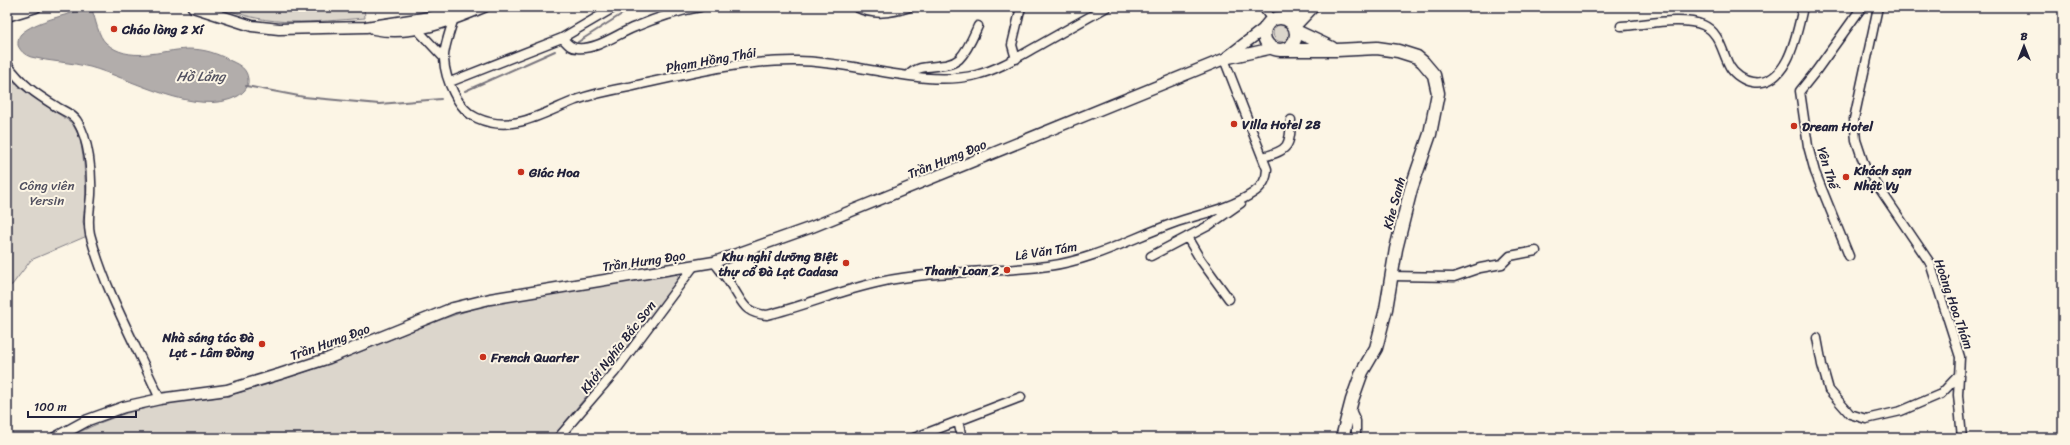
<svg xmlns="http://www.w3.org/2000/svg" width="2070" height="445" font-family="Sriracha,sans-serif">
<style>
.green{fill:#dcd6cc;stroke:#7f7c84}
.water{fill:#b2adab;stroke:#78757e}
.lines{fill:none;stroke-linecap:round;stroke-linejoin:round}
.stream{stroke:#78757e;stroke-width:2}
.minor-casing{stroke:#22223b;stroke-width:11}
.major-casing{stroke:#22223b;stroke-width:13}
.highway-casing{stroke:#22223b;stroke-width:15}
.minor{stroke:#fcf5e5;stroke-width:8}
.major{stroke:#fcf5e5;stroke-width:10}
.highway{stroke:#fcf5e5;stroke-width:12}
.poi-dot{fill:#c8321e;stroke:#fcf5e5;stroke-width:1.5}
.labels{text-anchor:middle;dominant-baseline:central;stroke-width:4;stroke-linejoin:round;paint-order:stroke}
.poi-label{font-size:13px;font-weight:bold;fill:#22223b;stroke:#fcf5e5;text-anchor:start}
.street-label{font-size:13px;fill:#22223b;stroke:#fcf5e5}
.park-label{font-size:13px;fill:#504f5f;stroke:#fcf5e5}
.water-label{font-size:14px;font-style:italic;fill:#545362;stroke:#fcf5e5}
</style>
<rect width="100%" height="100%" fill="#fcf5e5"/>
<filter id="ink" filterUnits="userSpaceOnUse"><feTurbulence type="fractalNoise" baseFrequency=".025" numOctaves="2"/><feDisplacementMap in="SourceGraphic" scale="8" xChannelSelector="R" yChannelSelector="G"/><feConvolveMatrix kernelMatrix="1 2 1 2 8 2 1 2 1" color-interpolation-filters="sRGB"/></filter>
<g filter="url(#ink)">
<!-- green -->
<path class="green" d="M221,7H364L365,18C313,22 270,28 221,7Z
M1273 33a9 9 0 1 1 18 0a9 9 0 1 1-18 0Z
M7,72L16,85L72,123L80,138L84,163L86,194L83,222L87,236L31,260L12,285L7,286Z
M677,274L680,280L670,294L552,438H68C98,422 130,410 163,404C190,400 216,399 242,392C275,382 307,372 339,360C384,343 429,322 476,308C540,290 611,284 677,274Z"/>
<!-- water -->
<path class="water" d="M89,8L92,10C96,20 98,36 106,43C129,64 161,50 188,49C204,49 217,53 231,61C240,65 247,69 248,79C249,87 244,92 238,96C198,118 130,78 90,67C71,62 50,62 31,57C25,55 20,51 18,45C18,41 18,37 21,34C34,21 71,14 89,8Z"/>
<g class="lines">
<!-- stream -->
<path class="stream" d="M578,42L633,7
M246,86L304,97L379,104L441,99
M465,91L555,51"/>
<defs>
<path id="minor" d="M856,7C874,16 891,13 910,7
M1263,7L1272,20
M1878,7L1854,119L1856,140L1865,167L1930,263L1960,357L1958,395L1962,438
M455,14C452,26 443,48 444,59C445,79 458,110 477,118C512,134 543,113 576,100C593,94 612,90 629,87C684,75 741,60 798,61C853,61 923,88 976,75C1000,69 1021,55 1043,43C1064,31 1086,19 1107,7
M413,25L444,58
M1621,26C1643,25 1682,16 1703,25C1720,32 1722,53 1730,67C1734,74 1744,81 1752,82C1788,88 1797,33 1803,7
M562,38L615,7
M1016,59L1012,45L1021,7
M7,64C22,85 36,94 57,107C63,111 73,114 77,121C89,139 92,174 91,195C90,209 87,220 90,234C105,291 136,345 160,399
M909,75C921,61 945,71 959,59C968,50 973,37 978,26
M450,82L562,38C567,43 570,48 577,48C597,50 617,34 635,27C656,18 677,11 700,7
M1263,157C1289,150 1290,146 1291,120
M1187,237L1200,259L1229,299
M1151,256L1208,226L1241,203
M1849,256L1815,172L1808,146L1800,91L1816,71L1862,7
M714,262C720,270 726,277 731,285C743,302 743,313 767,315C805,306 841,290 880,282C935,270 993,273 1048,266C1093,260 1132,238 1174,223C1200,214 1229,209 1253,193C1262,187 1267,180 1267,169L1224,59
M1391,276L1454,277L1480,268L1502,264L1510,256L1536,251
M1817,338L1822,365L1829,390L1850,414L1866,419L1901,411L1941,394L1959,375
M1350,408L1356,421V438
M958,421L962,438
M558,438L614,373L693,267
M914,438L1021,397"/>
<path id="major" d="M193,7L252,26L279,29L366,27L430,17L465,7
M7,16L36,7
M374,29C411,37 451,21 484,7
M1227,57L1266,27
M55,438L88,420L124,407L160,399L227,390L280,374L329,358L453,308L490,299L714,262L812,227L1224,59L1273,48"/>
<path id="highway" d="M1283,18L1297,7
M1264 34a16 16 0 1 1 32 0a16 16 0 1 1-32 0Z
M1294,26L1312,7
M1296,31L1332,48
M1283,50H1337L1377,48L1398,51L1417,57L1423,62L1434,75L1438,93L1430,134L1411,189L1396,249L1386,309L1376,348L1362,372L1352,400L1342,438"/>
</defs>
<!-- minor casing -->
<use href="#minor" class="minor-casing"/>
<!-- major casing -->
<use href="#major" class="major-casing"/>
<!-- highway casing -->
<use href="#highway" class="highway-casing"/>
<!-- minor -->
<use href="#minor" class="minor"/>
<!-- major -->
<use href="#major" class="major"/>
<!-- highway -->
<use href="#highway" class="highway"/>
</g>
</g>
<!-- markers -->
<g class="poi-dot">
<circle cx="114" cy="29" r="4"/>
<circle cx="1234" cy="124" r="4"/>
<circle cx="1794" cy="126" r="4"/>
<circle cx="521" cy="172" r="4"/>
<circle cx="1846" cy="177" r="4"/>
<circle cx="846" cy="263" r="4"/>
<circle cx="1007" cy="270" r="4"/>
<circle cx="262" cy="344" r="4"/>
<circle cx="483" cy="357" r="4"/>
</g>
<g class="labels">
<!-- poi labels -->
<g class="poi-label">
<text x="122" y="29">Cháo lòng 2 Xí</text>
<text x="1242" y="124">Villa Hotel 28</text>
<text x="1802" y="126">Dream Hotel</text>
<text x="1854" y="170">Khách sạn<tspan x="1854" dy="15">Nhật Vy</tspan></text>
<text x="529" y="172">Giác Hoa</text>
<text x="838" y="256" text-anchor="end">Khu nghỉ dưỡng Biệt<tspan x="838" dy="15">thự cổ Đà Lạt Cadasa</tspan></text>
<text x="999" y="270" text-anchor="end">Thanh Loan 2</text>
<text x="254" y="337" text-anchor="end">Nhà sáng tác Đà<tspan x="254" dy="15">Lạt - Lâm Đồng</tspan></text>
<text x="491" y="357">French Quarter</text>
</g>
<!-- street labels -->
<g class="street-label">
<text transform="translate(711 60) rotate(-10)">Phạm Hồng Thái</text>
<text transform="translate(947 159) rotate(-22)">Trần Hưng Đạo</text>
<text transform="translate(1828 168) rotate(72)">Yên Thế</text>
<text transform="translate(1394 203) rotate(-75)">Khe Sanh</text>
<text transform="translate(1046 251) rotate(-9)">Lê Văn Tám</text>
<text transform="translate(644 261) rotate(-8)">Trần Hưng Đạo</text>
<text transform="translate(1954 304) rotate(71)">Hoàng Hoa Thám</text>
<text transform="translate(330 342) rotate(-20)">Trần Hưng Đạo</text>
<text transform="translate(618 347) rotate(-52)">Khởi Nghĩa Bắc Sơn</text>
</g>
<!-- park labels -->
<g class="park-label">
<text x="47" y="185">Công viên<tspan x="47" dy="15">Yersin</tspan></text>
</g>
<!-- water labels -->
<g class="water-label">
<text x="201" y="76">Hồ Lắng</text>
</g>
</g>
<!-- margin -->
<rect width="2070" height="445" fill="none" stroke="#fcf5e5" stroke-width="24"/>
<rect x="12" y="12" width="2046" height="421" fill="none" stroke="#22223b" stroke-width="1.5" filter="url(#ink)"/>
<!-- north arrow -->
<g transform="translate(2024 46)" stroke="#fcf5e5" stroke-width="3" paint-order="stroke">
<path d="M0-3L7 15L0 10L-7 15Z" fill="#22223b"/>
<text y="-6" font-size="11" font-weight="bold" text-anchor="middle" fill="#22223b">B</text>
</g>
<!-- scale -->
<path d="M28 411v6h108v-6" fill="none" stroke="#22223b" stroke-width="2"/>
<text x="34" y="411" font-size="12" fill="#22223b" stroke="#fcf5e5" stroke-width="3" paint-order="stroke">100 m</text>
</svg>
